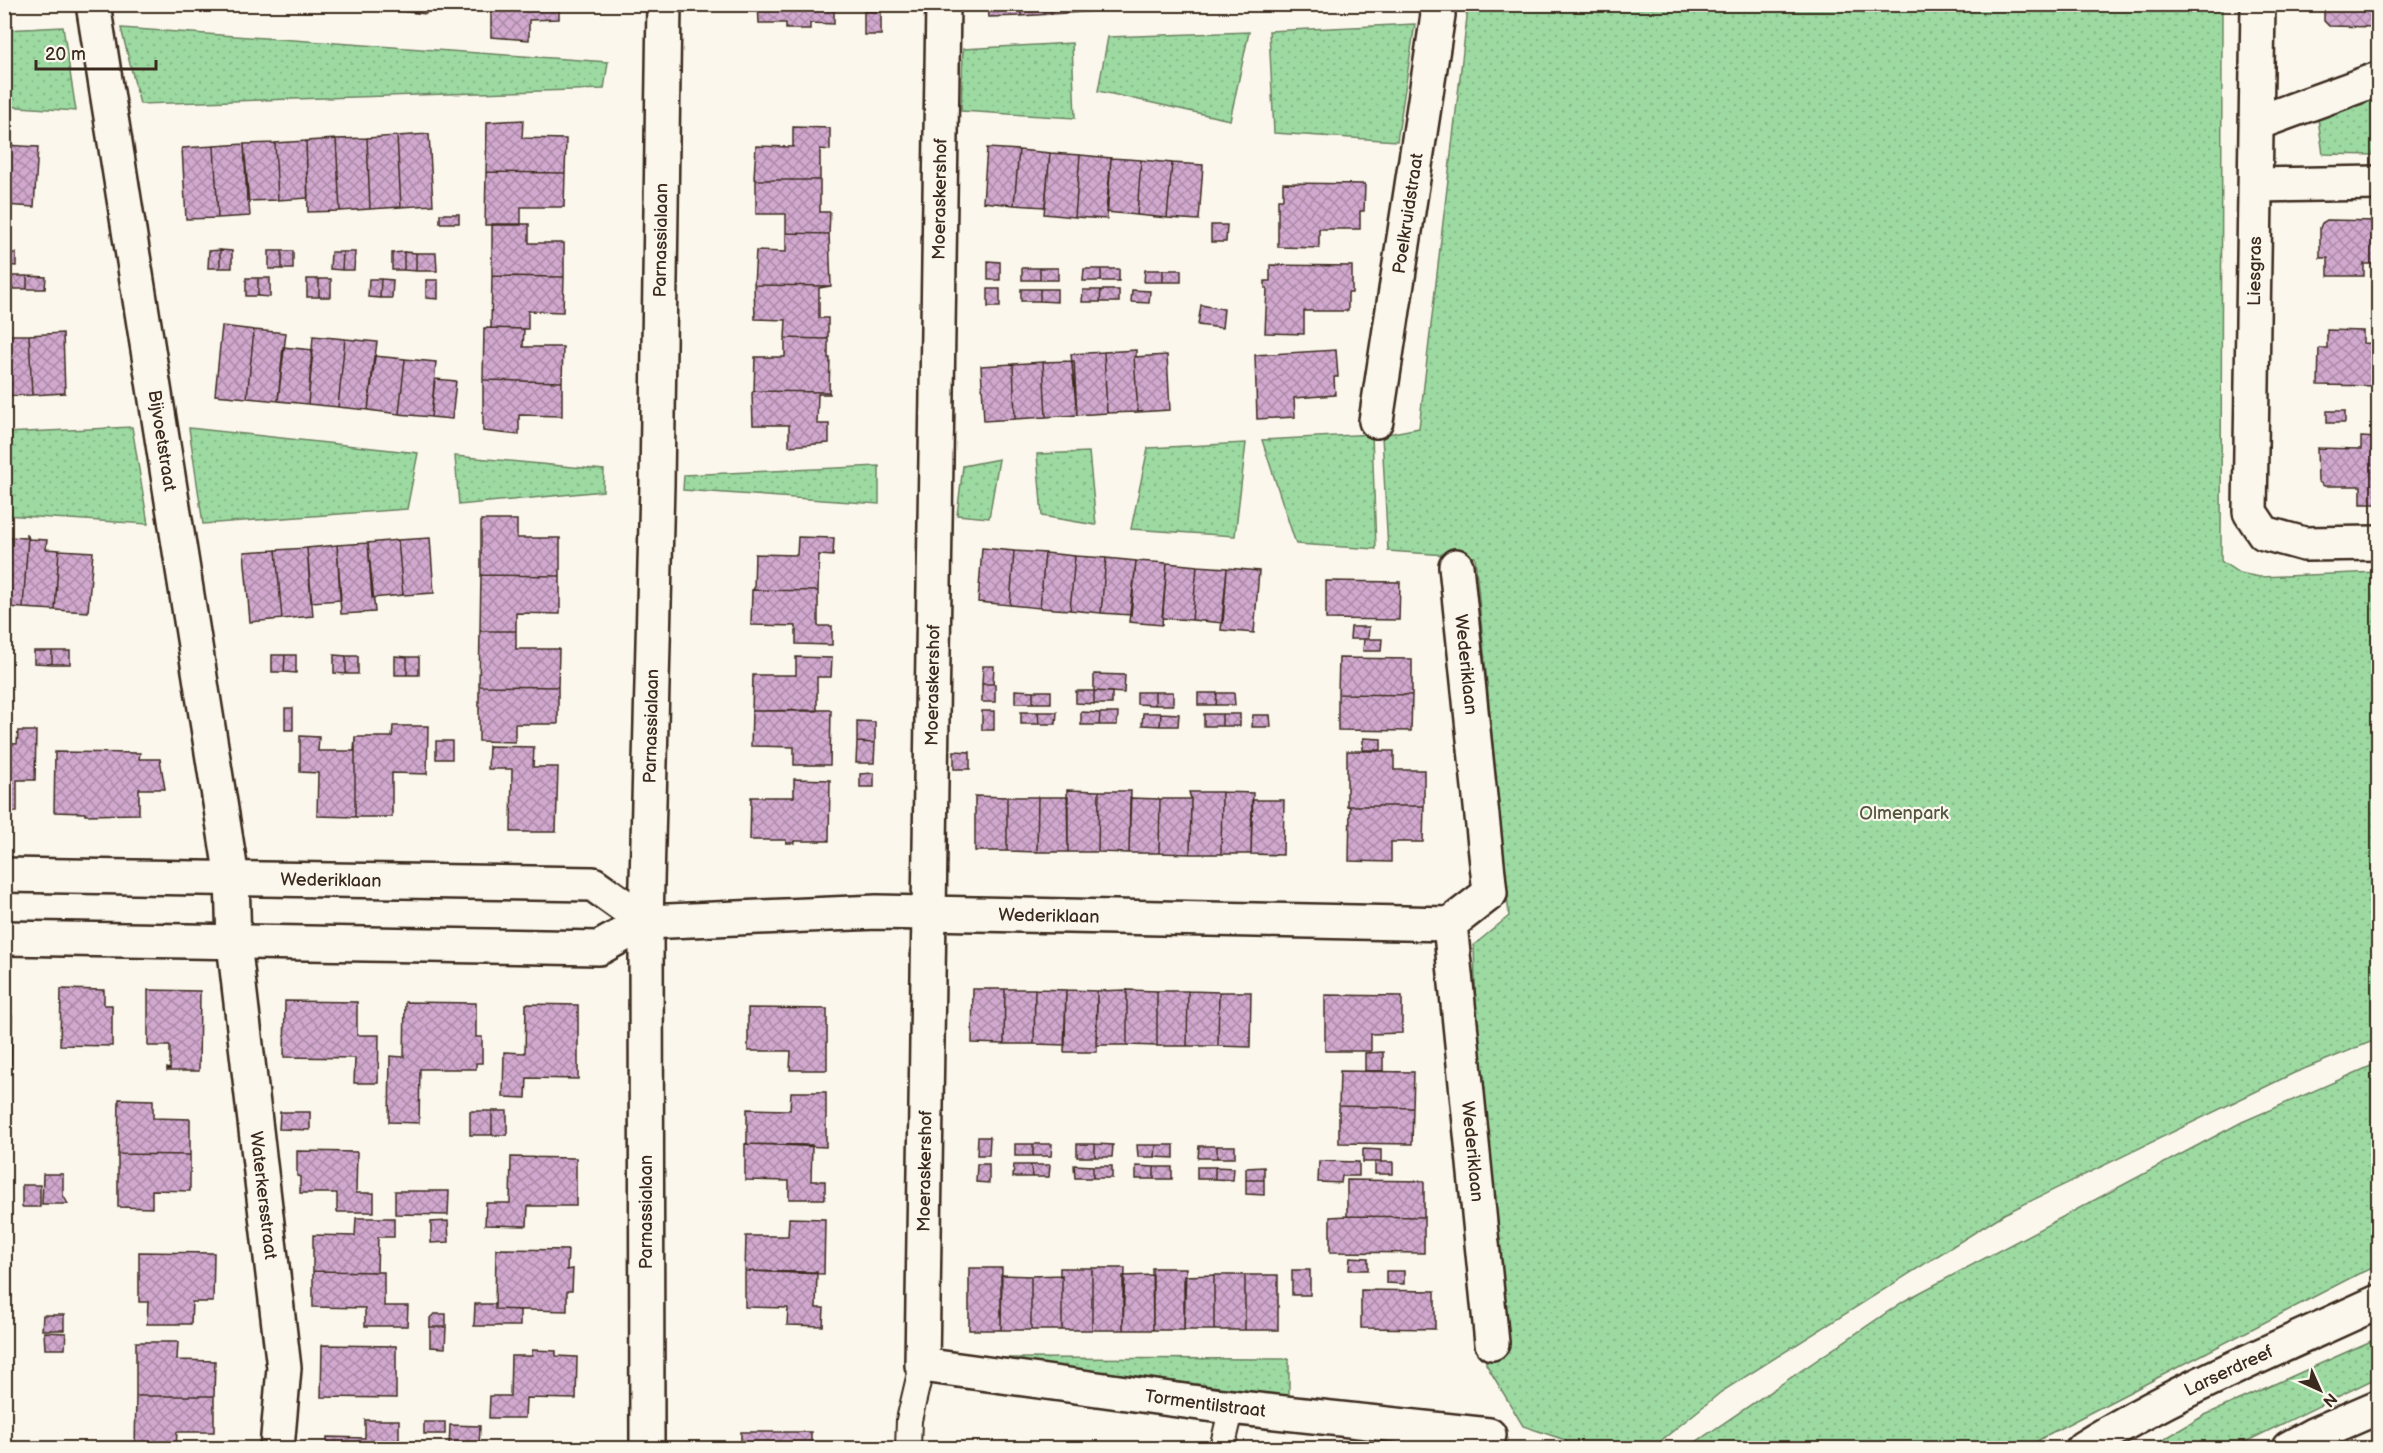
<svg xmlns="http://www.w3.org/2000/svg" width="2383" height="1453" font-family="'Balsamiq Sans',sans-serif">
<style>
.grass{fill:url(#grass-dots);stroke:#6c8260;stroke-width:1.5}
.building{fill:url(#building-cross-hatch);stroke:#3b2a1e;stroke-width:1.5}
.lines{fill:none;stroke-linecap:round;stroke-linejoin:round}
.service-casing{stroke:#3b2a1e;stroke-width:28}
.minor-casing{stroke:#3b2a1e;stroke-width:38}
.secondary-casing{stroke:#3b2a1e;stroke-width:38}
.service{stroke:#fbf7ec;stroke-width:24}
.minor{stroke:#fbf7ec;stroke-width:33}
.secondary{stroke:#fbf7ec;stroke-width:33}
.labels{text-anchor:middle;dominant-baseline:central;stroke-width:4.5;stroke-linejoin:round;paint-order:stroke}
.street-label{font-size:18px;fill:#3b2a1e;stroke:#fbf7ec}
.park-label{font-size:18px;fill:#53563f;stroke:#fbf7ec}
</style>
<defs>
<pattern id="grass-dots" width="8" height="8" patternUnits="userSpaceOnUse" patternTransform="scale(1.5)"><rect width="8" height="8" fill="#9cdaa2"/><path d="M2 2h.1M6 6h.1" fill="none" stroke="#87bb8b" stroke-width="1.8" stroke-linecap="round"/></pattern>
<pattern id="building-cross-hatch" width="8" height="8" patternUnits="userSpaceOnUse" patternTransform="scale(1.5)"><rect width="8" height="8" fill="#d1a8ce"/><path d="M0 0l8 8M0 8l8-8" fill="none" stroke="#ab89a7"/></pattern>
</defs>
<rect width="100%" height="100%" fill="#fbf7ec"/>
<filter id="ink" filterUnits="userSpaceOnUse"><feTurbulence type="fractalNoise" baseFrequency=".0167" numOctaves="2"/><feDisplacementMap in="SourceGraphic" scale="12" xChannelSelector="R" yChannelSelector="G"/><feConvolveMatrix kernelMatrix="1 2 1 2 8 2 1 2 1" color-interpolation-filters="sRGB"/></filter>
<g filter="url(#ink)">
<!-- grass -->
<path class="grass" d="M1465,5H2222L2221,561L2239,573L2260,577L2378,572V1039L2294,1073L2004,1214L1721,1392L1652,1448H1572L1565,1440L1523,1426L1486,1364L1474,945L1509,916L1475,557L1388,551L1382,435L1419,428L1467,17Z
M1415,24L1397,141L1274,133L1269,31Z
M63,27L76,111L5,106V30Z
M121,28L608,62L604,89L140,104Z
M1249,32L1230,120L1098,91L1108,37Z
M1072,43L1075,118L961,111L963,49Z
M2378,98V155L2323,154L2318,119Z
M132,427L148,524L5,515V433Z
M189,428L418,453L407,509L203,524Z
M1372,434L1376,549L1296,544L1262,440Z
M1246,443L1235,536L1131,529L1148,448Z
M1089,452L1096,525L1042,516L1037,454Z
M455,456L604,470L603,491L459,505Z
M999,459L989,518L957,515L963,466Z
M879,466V504L683,490L684,475Z
M2378,1063V1266L2358,1274L2047,1435L2027,1448H1687L1904,1301L2242,1122Z
M2378,1338V1377L2233,1448H2149L2205,1415Z
M997,1358L1289,1359V1396Z"/>
<!-- building -->
<path class="building" d="M360,4H393L392,10L360,8Z
M393,4H427L426,14L392,10Z
M491,4H567V9H559V19L529,20V40L491,37Z
M758,4H834V24L810,23V29H786V23H759Z
M988,4H1020L1021,16L989,17Z
M1020,4H1051V14L1021,16Z
M1051,4H1081L1082,12L1051,14Z
M1081,4H1112V10L1082,12Z
M1112,4H1143V9L1112,10Z
M1143,4H1173V7L1143,9Z
M2324,4H2378V27L2329,26L2324,21Z
M864,11L881,12V35H864Z
M523,120L522,138L566,139L565,173L486,172L487,122Z
M793,127L830,128V150L820,149V180H756L754,178L756,146L793,147Z
M429,134L433,205L401,207L397,136Z
M397,136L401,207L370,209L367,138Z
M367,138L370,209L340,211L336,139Z
M336,139L340,211L308,212L306,141Z
M306,141L308,198L278,200L275,143Z
M275,143L278,200L247,201L244,144Z
M244,144L250,216L218,218L214,146Z
M5,145L38,147L34,207L4,205Z
M214,146L218,218L186,219L182,148Z
M987,148L1019,150L1014,205L983,202Z
M1019,150L1050,153L1045,207L1014,205Z
M1050,153L1080,155L1075,217L1044,214Z
M1080,155L1111,158L1107,219L1075,217Z
M1111,158L1141,160L1137,215L1106,212Z
M1141,160L1172,163L1167,218L1137,215Z
M1172,163L1203,165L1199,220L1167,218Z
M486,172L565,173L564,207H521V225H485Z
M756,180H820V212H830L829,234L786,233V214H756Z
M1283,183L1365,184L1364,211H1360V229H1319V248L1278,247V199H1283Z
M440,214H459V223H440Z
M2327,220L2378,221V264H2364V276H2328V258H2320V228L2322,223Z
M492,224H529V243H564V277L492,276Z
M1211,225H1227L1226,242H1211Z
M786,233L829,234L831,286L754,285L756,251L786,252Z
M220,250V268H208L209,251Z
M220,250L232,251V268H220Z
M269,251H282V269H269Z
M282,251H293V269H282Z
M331,252H343L342,270L330,269Z
M343,252H355L354,270H342Z
M404,252V270H392V253Z
M404,252L416,253V271L404,270Z
M4,253H16V266L4,265Z
M416,253H436L437,271H416Z
M988,261L1000,262V280H988Z
M1270,265L1352,266V293H1348V311H1304V334L1265,333L1267,288H1265V281H1270Z
M1022,268H1040V280H1022Z
M1040,268H1058V280H1040Z
M1084,269H1101V281H1083Z
M1101,269H1119V281H1101Z
M1145,270H1163V282H1144Z
M1163,270H1181V282H1163Z
M9,276H27V289H9Z
M27,276L46,277L45,289H27Z
M492,276L564,277L563,312L528,311V329L491,328Z
M246,278H258V296H246Z
M258,278H270V297L258,296Z
M307,279H319V297H307Z
M319,279H331V297H319Z
M369,279H381L380,298L368,297Z
M381,279L393,280L392,298H380Z
M426,280H438V299L426,298Z
M754,285L831,286L819,288V318H828V339L785,338L786,320L755,319Z
M988,289H1000V307H988Z
M1021,289H1040V301H1021Z
M1040,289H1057V302L1040,301Z
M1083,290H1101L1100,302H1082Z
M1101,290H1119V302H1100Z
M1132,290L1150,291L1149,303L1131,302Z
M1201,305L1224,309L1222,328L1198,325Z
M222,326L254,330L247,398L215,395Z
M484,328L524,329L523,347H563L562,382L483,380Z
M254,330L286,333L278,401L247,398Z
M2327,330L2363,331V343L2378,344V386L2318,385L2319,348H2327Z
M63,333L65,393L32,395L29,335Z
M4,335H29L32,395L4,396Z
M313,336L345,339L338,407L308,404Z
M785,338L828,339V358H830L829,392L754,391L755,357H785Z
M345,339L377,342L368,410L338,407Z
M283,347L313,350L308,404L278,401Z
M1136,350V357H1134L1138,412L1107,413L1104,352Z
M1336,350L1338,377H1334L1335,395L1294,398L1295,417L1257,419L1255,355Z
M1104,352L1107,413L1077,415L1071,354Z
M1167,355L1170,410L1138,412L1134,357Z
M374,356L405,359L399,414L368,410Z
M405,359L436,362L431,417L399,414Z
M1072,361H1074L1077,415L1046,417L1043,362Z
M1043,362L1046,417L1015,419L1013,364Z
M1013,364L1015,419L984,421L981,366Z
M435,379L456,381L452,419L431,417Z
M483,380L562,382V416L519,415V435L483,431Z
M754,391L829,392L830,394H818L817,424H829V443L789,446V425H753L752,393Z
M2327,411H2345V423H2327Z
M2361,437L2378,438V504H2361V486H2324L2318,481L2317,448L2361,449Z
M481,520H517V538H560V576L481,575Z
M26,535L28,536L23,608L4,607V546L9,547V537L26,538Z
M28,536L29,539L47,540L46,549L59,550L55,610L23,608Z
M798,537L834,538L833,556L819,555L818,591L752,590L754,589L755,554L797,555Z
M430,538L434,593L403,595L398,540Z
M398,540L403,595L372,598L368,543Z
M368,543L375,612L341,614L337,545Z
M337,545L341,600L311,602L307,548Z
M307,548L313,616L282,619L276,550Z
M982,548L1014,551L1010,605L978,602Z
M59,550L93,552L88,612L55,610Z
M276,550L282,619L250,622L244,552Z
M1014,551L1045,553L1040,608L1010,605Z
M1045,553L1075,556L1070,610L1040,608Z
M1075,556L1106,558L1101,613L1070,610Z
M1106,558L1136,561L1131,615L1101,613Z
M1136,561L1167,563L1162,625L1129,622Z
M1167,563L1197,566L1192,620L1162,618Z
M1197,566L1227,568L1223,623L1192,620Z
M1227,568L1259,571L1254,633L1221,630Z
M481,575L560,576V614L516,613V631H480Z
M1326,581L1400,582L1399,620L1326,619Z
M752,590L818,591V626H832V645L796,644V626L751,625Z
M1351,627H1369L1368,639H1350Z
M480,631H516V649H559L558,687L479,686Z
M1364,639H1382L1381,651H1363Z
M34,651H52V664L34,663Z
M52,651H70V664H52Z
M272,655H285L284,672H272Z
M285,655H296V673L284,672Z
M334,655L346,656V674L334,673Z
M346,656H358V674H346Z
M395,656L407,657V675H395Z
M407,657H419V675H407Z
M796,657L832,658L831,677H817V711H752L753,675H796Z
M1339,658L1412,659V695L1338,694Z
M983,666H994L993,684H982Z
M1094,674L1125,675L1124,693L1094,691Z
M982,684H995V702H982Z
M479,686L558,687V724H515V742L479,741Z
M1015,690L1033,691V703H1015Z
M1033,691H1051V703H1033Z
M1076,691H1094V704L1076,703Z
M1094,691L1112,692V704H1094Z
M1137,692H1155V705L1137,704Z
M1155,692H1173V705H1155Z
M1198,693H1217L1216,705H1198Z
M1217,693H1234L1235,705H1216Z
M1338,694L1412,695L1411,731L1338,730Z
M285,708H293V730H285Z
M817,710H831L830,765H794V747L751,746L752,711Z
M982,711H994V730H982Z
M1021,712H1038L1039,724H1021Z
M1038,712H1057L1056,724H1039Z
M1081,712L1100,713L1099,725H1081Z
M1100,713H1118L1117,725H1099Z
M1143,713H1161L1160,726L1142,725Z
M1161,713L1179,714L1178,726H1160Z
M1204,714H1222V726H1204Z
M1222,714H1240V726H1222Z
M1253,715H1270L1271,727H1252Z
M857,721L875,722V743L857,742Z
M393,726H428L427,774L392,773V817H355V737H392Z
M18,731H36L35,780H17V812H4V743L17,744Z
M300,736L319,737L318,751H354L355,737V817L317,816L318,773L300,772Z
M1363,738L1381,739V750H1363Z
M436,741H452V759H436Z
M857,742L875,743L874,763H856Z
M489,746L534,747L533,767H558L556,832H511L512,769H488Z
M954,751L970,752V769H954Z
M1347,751H1394V770H1424V806H1347Z
M55,752L140,753L139,759H160L165,789H139V814L85,815V813L54,812Z
M874,773V787H860V774Z
M794,779L830,780L829,841H794V843H786V840H750L751,797H794Z
M1067,790L1099,791L1098,852H1068Z
M1099,791H1131L1129,853L1098,852Z
M1189,792H1222L1221,854H1190L1191,799Z
M1222,792L1253,793L1251,854H1221Z
M975,796L1007,797V851H975Z
M1007,797H1038L1037,852L1007,851Z
M1038,797H1068V852H1037Z
M1130,798L1160,799L1159,853H1129Z
M1160,799H1191L1190,854L1159,853Z
M1252,800H1284L1283,855L1251,854Z
M1347,806H1424L1423,842H1391V862L1349,861L1350,807Z
M61,989L104,990V1005H112V1046L60,1045Z
M973,989H1005L1004,1044L972,1043Z
M1005,989H1035L1034,1044H1004Z
M1035,989L1066,990L1065,1045L1034,1044Z
M148,990L200,991L199,1071H167V1068L170,1069V1046H148Z
M1066,990L1097,991V1052H1064Z
M1127,990L1157,991V1046L1127,1045Z
M1127,990V1045H1096L1097,991Z
M1157,991H1188L1187,1046H1157Z
M1188,991L1219,992L1218,1046H1187Z
M1219,992H1251L1250,1047L1218,1046Z
M1325,995L1402,996V1033L1371,1034V1051H1325Z
M285,1001L357,1002V1035H379L378,1083H354L355,1058L284,1057Z
M405,1002L476,1003V1037H482V1063H476V1069H420L419,1123L389,1122L390,1056L404,1057Z
M526,1004L578,1005V1079L527,1078L526,1098L503,1097L504,1052L525,1053Z
M748,1008L827,1009V1070H790L791,1051H748Z
M4,1016H12L11,1064H4Z
M1383,1052V1071H1365V1053Z
M1340,1071L1414,1072L1413,1108L1339,1106Z
M791,1092H826V1147L745,1144L747,1143V1109L790,1110Z
M119,1099L153,1100V1118L190,1119V1155L118,1154Z
M1339,1106L1413,1108L1412,1144L1339,1143Z
M470,1111H492V1135H470Z
M492,1111H507V1135H492Z
M280,1112H310V1130L279,1129Z
M978,1137H990L989,1155H977Z
M745,1144L812,1145L811,1181H825V1199H789V1181L745,1180Z
M1015,1144H1033V1156H1015Z
M1033,1144H1052L1051,1156H1033Z
M1077,1144H1095V1157H1077Z
M1095,1144L1113,1145L1112,1157H1095Z
M1137,1145H1156L1155,1157H1138Z
M1156,1145H1174V1158L1155,1157Z
M1199,1146H1217V1158H1198Z
M1217,1146H1235V1158H1217Z
M1363,1149L1381,1150V1162H1363Z
M297,1151L357,1152L356,1193H374V1212H337V1193H300V1177L297,1176Z
M118,1154L190,1155V1191L152,1190V1208L118,1207Z
M511,1157L576,1158V1206H528L527,1226L485,1225L486,1203H510Z
M1319,1161L1359,1162V1176H1342L1341,1183L1318,1182Z
M1375,1162H1393V1174H1375Z
M977,1164H989V1183L976,1182Z
M1014,1165H1031L1032,1177H1013Z
M1031,1165H1050L1049,1177H1032Z
M1074,1165L1093,1166V1178H1075Z
M1093,1166H1112V1178H1093Z
M1136,1166L1154,1167V1179H1136Z
M1154,1167H1172V1179H1154Z
M1197,1167H1215V1179H1197Z
M1215,1167L1234,1168L1233,1180L1215,1179Z
M1264,1167V1180H1246V1168Z
M43,1174H63V1195L68,1204H42Z
M1246,1180H1264V1195L1246,1194Z
M1347,1180L1424,1181V1217L1347,1216Z
M22,1185H40V1207H22Z
M395,1191H449L448,1215L395,1214Z
M1347,1216L1424,1217V1253L1330,1252V1217Z
M356,1218H394V1237H378L377,1272L313,1271V1235L355,1236Z
M789,1218L825,1219L824,1274L745,1271L746,1236H788Z
M448,1221L449,1242L431,1243V1222Z
M496,1249L568,1250L567,1270L573,1269L572,1291H567V1311L495,1309Z
M139,1252L214,1253L213,1302H192L191,1324H147L148,1302H139Z
M1350,1257L1368,1258V1270H1349Z
M969,1268H1002L1001,1330H969Z
M1060,1268H1092V1330H1062V1275L1060,1276Z
M1092,1268H1125L1123,1330H1092Z
M1152,1268H1186L1184,1330H1153Z
M1292,1270H1310V1295H1292Z
M313,1271L384,1272V1306H408L407,1326H365V1308L313,1307Z
M745,1271L817,1272L816,1308H824L823,1326L787,1325L788,1308L745,1307Z
M1386,1271H1404V1284L1386,1283Z
M1001,1275L1031,1276V1330H1001Z
M1062,1275V1330H1031V1276Z
M1153,1275V1330H1123V1276Z
M1214,1275H1245V1330H1214Z
M1214,1275V1330H1184V1276Z
M1245,1275H1278V1330H1245Z
M1361,1290L1435,1291V1329L1361,1328Z
M475,1304H495V1309L520,1310V1326H474Z
M434,1314H446V1327H430V1318Z
M43,1315H64V1330H42Z
M430,1327H446L445,1348L430,1347Z
M44,1332L66,1333L65,1349H45Z
M136,1342H178L177,1360L215,1361L214,1396H136Z
M322,1345L396,1346V1398L321,1397Z
M532,1350L556,1351V1356L577,1357L576,1399L526,1398L525,1418H489L490,1396H510L511,1356H532Z
M136,1396H214V1432H177L176,1448H135Z
M365,1420H399V1448H327V1437L365,1438Z
M424,1422H445V1434H424Z
M450,1425L480,1426L479,1448H449Z
M741,1432H811V1448H732H741Z"/>
<g class="lines">
<defs>
<path id="service" d="M908,1448L909,1420L922,1365
M1222,1448L1232,1407"/>
<g id="minor">
<path id="s1" d="M93,4L232,878L234,943L284,1368L277,1448"/>
<path id="s2" d="M943,4L922,1365L1221,1406L1489,1435"/>
<path d="M2258,4L2250,512L2264,533L2304,544L2378,543"/>
<path d="M2257,123L2378,79"/>
<path d="M2257,185L2378,183"/>
<path id="s3" d="M1376,421L1438,15L1436,4"/>
<path id="s4" d="M1456,566L1490,893L1450,924L1492,1343"/>
<path id="s5" d="M4,875L593,884L646,922"/>
<path id="s6" d="M4,938L599,948L646,922L877,912L1450,924"/>
<path id="s7" d="M647,1448L646,922L657,484L664,4"/>
</g>
<g id="secondary">
<path id="s8" d="M2083,1448C2176,1390 2279,1348 2378,1302"/>
<path d="M2289,1448L2313,1435L2378,1407"/>
</g>
</defs>
<!-- service casing -->
<use href="#service" class="service-casing"/>
<!-- minor casing -->
<use href="#minor" class="minor-casing"/>
<!-- secondary casing -->
<use href="#secondary" class="secondary-casing"/>
<!-- service -->
<use href="#service" class="service"/>
<!-- minor -->
<use href="#minor" class="minor"/>
<!-- secondary -->
<use href="#secondary" class="secondary"/>
</g>
</g>
<g class="labels">
<!-- street labels -->
<g class="street-label">
<text transform="translate(940 199) rotate(-89)">Moeraskershof</text>
<text stroke="none"><textPath href="#s3" startOffset="210">Poelkruidstraat</textPath></text>
<text stroke="none"><textPath href="#s7" startOffset="1208">Parnassialaan</textPath></text>
<text transform="translate(2255 271) rotate(-89)">Liesgras</text>
<text stroke="none"><textPath href="#s1" startOffset="442">Bijvoetstraat</textPath></text>
<text stroke="none"><textPath href="#s4" startOffset="99">Wederiklaan</textPath></text>
<text transform="translate(933 685) rotate(-89)">Moeraskershof</text>
<text stroke="none"><textPath href="#s7" startOffset="722">Parnassialaan</textPath></text>
<text stroke="none"><textPath href="#s5" startOffset="327">Wederiklaan</textPath></text>
<text stroke="none"><textPath href="#s6" startOffset="1052">Wederiklaan</textPath></text>
<text stroke="none"><textPath href="#s4" startOffset="608">Wederiklaan</textPath></text>
<text transform="translate(925 1171) rotate(-89)">Moeraskershof</text>
<text stroke="none"><textPath href="#s1" startOffset="1204">Waterkersstraat</textPath></text>
<text transform="translate(646 1212) rotate(-90)">Parnassialaan</text>
<text stroke="none"><textPath href="#s8" startOffset="165">Larserdreef</textPath></text>
<text stroke="none"><textPath href="#s2" startOffset="1647">Tormentilstraat</textPath></text>
</g>
<!-- park labels -->
<g class="park-label">
<text x="1904" y="813">Olmenpark</text>
</g>
</g>
<!-- margin -->
<rect width="2383" height="1453" fill="none" stroke="#fbf7ec" stroke-width="24"/>
<rect x="12" y="12" width="2359" height="1429" fill="none" stroke="#3b2a1e" stroke-width="2" filter="url(#ink)"/>
<!-- north arrow -->
<g transform="translate(2320 1390) rotate(135)" stroke="#fbf7ec" stroke-width="4.5" paint-order="stroke">
<path d="M0-4.5L10 22L0 15L-10 22Z" fill="#3b2a1e"/>
<text y="-9" font-size="16" font-weight="bold" text-anchor="middle" fill="#3b2a1e">N</text>
</g>
<!-- scale -->
<path d="M36 60v9h120v-9" fill="none" stroke="#3b2a1e" stroke-width="3"/>
<text x="45" y="60" font-size="18" fill="#3b2a1e" stroke="#fbf7ec" stroke-width="4.5" paint-order="stroke">20 m</text>
</svg>
